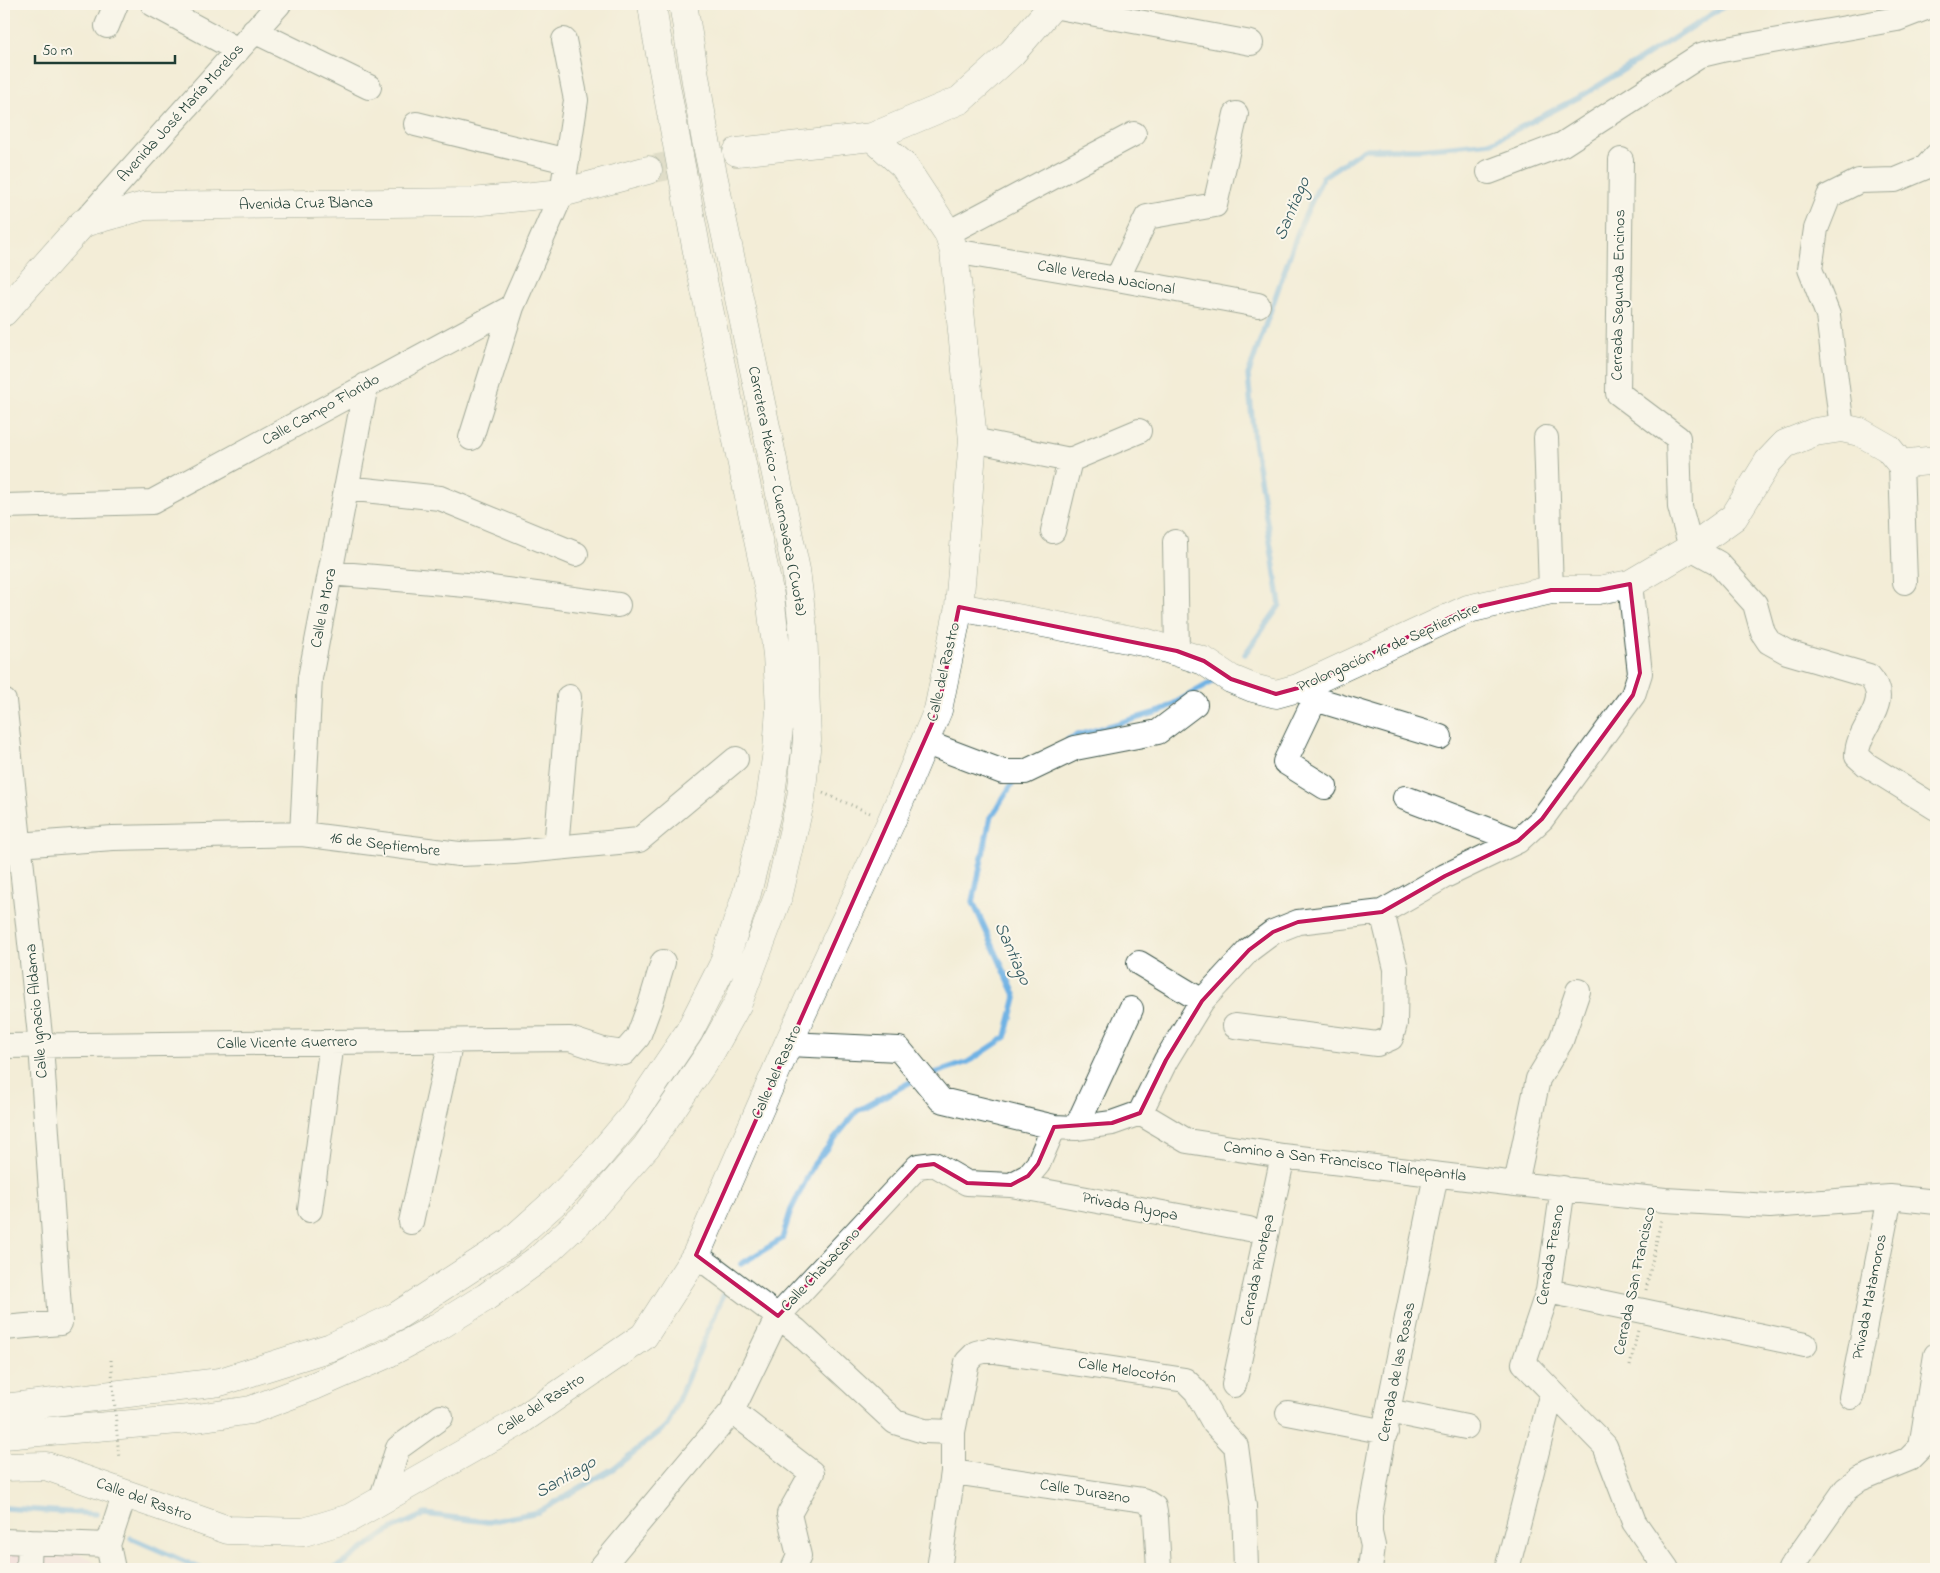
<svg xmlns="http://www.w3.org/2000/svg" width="1940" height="1573" font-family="'Indie Flower',sans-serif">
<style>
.built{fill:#f2cfe1}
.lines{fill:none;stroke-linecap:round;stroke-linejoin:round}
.stream{stroke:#6fb2e4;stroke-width:5.5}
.major-tunnel{stroke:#c9cab6;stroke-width:28;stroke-dasharray:28 14;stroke-linecap:butt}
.minor-casing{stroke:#3f574c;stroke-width:26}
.major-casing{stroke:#3f574c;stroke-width:29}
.highway-casing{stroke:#3f574c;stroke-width:29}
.path{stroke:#3f574c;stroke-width:3;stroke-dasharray:1 4;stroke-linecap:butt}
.minor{stroke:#fff;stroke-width:24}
.major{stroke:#fff;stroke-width:28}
.highway{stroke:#fff;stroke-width:28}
.path-bridge{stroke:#3f574c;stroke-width:3;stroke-dasharray:1 4;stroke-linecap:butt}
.marked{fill:none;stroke:#c2185b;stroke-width:4;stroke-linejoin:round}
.labels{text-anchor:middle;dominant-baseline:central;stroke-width:4;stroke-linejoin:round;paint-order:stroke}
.street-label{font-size:16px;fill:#1f3d34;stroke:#fbf7ec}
.water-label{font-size:18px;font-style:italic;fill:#335a60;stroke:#fbf7ec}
</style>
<rect width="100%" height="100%" fill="#fbf7ec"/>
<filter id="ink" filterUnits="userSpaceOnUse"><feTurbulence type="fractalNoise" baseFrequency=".02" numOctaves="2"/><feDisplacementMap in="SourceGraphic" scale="10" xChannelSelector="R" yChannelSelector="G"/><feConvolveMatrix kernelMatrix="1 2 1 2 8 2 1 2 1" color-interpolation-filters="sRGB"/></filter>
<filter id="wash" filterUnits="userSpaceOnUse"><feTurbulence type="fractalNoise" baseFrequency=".0096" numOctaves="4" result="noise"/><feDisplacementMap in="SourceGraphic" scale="20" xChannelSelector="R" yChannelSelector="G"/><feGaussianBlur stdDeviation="1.12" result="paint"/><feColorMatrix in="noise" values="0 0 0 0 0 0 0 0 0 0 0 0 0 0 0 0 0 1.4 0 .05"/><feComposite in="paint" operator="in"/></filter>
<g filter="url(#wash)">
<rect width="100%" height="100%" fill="#f3edd7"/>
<!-- built -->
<path class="built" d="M4,1539L72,1548L91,1560L100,1569H4Z"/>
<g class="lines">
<!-- stream -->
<path class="stream" d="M1245,654L1280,605L1254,440L1248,375L1299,229L1323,177L1364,149H1421L1492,142L1585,94L1728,4
M1068,740L1075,736L1161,711L1212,682
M929,1075L968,1062L1006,1037L1016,997L973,902L990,819L1015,779
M741,1264L782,1239L791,1210L814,1164L857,1111L916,1079
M4,1508L96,1514
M131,1538L202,1569
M334,1569L392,1529L425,1514L488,1522L538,1512L614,1468L667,1426L726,1289"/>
</g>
</g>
<g filter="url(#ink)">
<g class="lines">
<!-- major-tunnel -->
<path class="major-tunnel" d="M648,170L733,153"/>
<defs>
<path id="minor" d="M153,4L238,50
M1053,6L1251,43
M107,26L116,4
M254,31L369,87
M416,124L567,161
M1621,160L1618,393L1678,438L1680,507L1691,548L1718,563L1755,604L1763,633L1769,642L1787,652L1869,676C1895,704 1856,727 1857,756L1867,765L1936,808
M1489,172L1563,144L1701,55L1722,50L1897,19L1936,4
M83,223L279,4
M948,233L1134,134
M954,251L1117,279L1258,305
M1117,279L1147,217L1215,205L1236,114
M1842,428L1828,315L1810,269L1816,229L1829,196L1859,181L1895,180L1926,167L1936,156
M471,438L512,307
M1546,438L1551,590
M973,440L1070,460L1053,531
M1070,460L1139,431
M1901,464L1905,582
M346,488L440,498L576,554
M4,506L152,502L512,307L562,193L576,100L564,40
M1175,542L1177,651
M330,573L477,586L618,605
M1298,688L1315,699L1440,737
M1315,699L1285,762L1325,787
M4,701L41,1045L60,1323L4,1328
M924,742L1003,772H1025L1075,748L1158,732L1195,704
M1405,798L1518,841
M302,834L310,678L366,385
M4,846L113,838L302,834L459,854L514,852L639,840L736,759
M556,848L569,697
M1139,963L1202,1001
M1235,1026L1377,1044L1391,1038L1395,1024L1396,969L1382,912
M788,1044L899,1049L941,1100L1054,1127L1076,1128L1112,1123L1140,1113L1187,1141L1283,1156L1516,1184L1665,1200L1770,1206L1890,1197L1936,1202
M4,1046L570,1039L603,1050L624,1053L638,1037L651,1002L663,962
M1140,1113L1166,1060L1202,1001L1249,950L1273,932L1298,922L1382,912L1445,876L1518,841L1542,819L1633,695L1640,673L1630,584
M1076,1128L1131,1009
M1516,1184L1538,1079L1561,1041L1578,991
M1011,1185L1249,1229
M1563,1188L1548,1291L1524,1363L1605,1446L1634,1522L1667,1569
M310,1210L332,1042
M411,1222L451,1041
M696,1255L796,1330L895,1422L924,1431L953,1432
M1548,1291L1805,1345
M1234,1385L1283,1156
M1851,1397L1890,1197
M732,1411L812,1473L789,1514L799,1556L793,1569
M1388,1411L1466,1427
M1288,1413L1386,1432
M953,1472L1143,1500L1154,1507L1156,1518L1159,1569
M381,1500L398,1448L441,1417
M4,1541L108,1545
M26,1569L29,1564L30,1542
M113,1569L108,1545L125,1493
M600,1569L732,1411L778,1316L918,1166L934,1164L967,1183L1011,1185L1028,1176L1038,1164L1054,1127
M939,1569L953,1472V1432L967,1362L976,1353L988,1350L1185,1380L1196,1391L1214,1423L1236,1446L1244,1506L1246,1569
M1370,1569L1373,1546L1370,1533V1515L1388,1411L1436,1175
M1507,1569L1552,1392
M1790,1569L1846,1489L1860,1479L1909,1459L1921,1447L1936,1355"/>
<path id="major" d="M737,152L872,137L960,100L1012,53L1054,4
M4,312L83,223L144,206L472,202L562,193L648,170
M959,607L1148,643L1204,661L1231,679L1253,688L1276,694L1298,688L1468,609L1551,590H1599L1630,584L1691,548L1734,517L1768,462L1785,444L1815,432L1842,428L1860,432L1888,448L1901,464L1936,460
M4,1467L46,1466L228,1530L304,1532L350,1518L517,1423L644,1336L696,1255L788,1044L891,822L938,710L959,607L973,440L954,251L948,233L904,166L872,137"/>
<path id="highway" d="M4,1408L220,1382L331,1347L397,1316L509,1243L557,1200L595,1161L631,1118L689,1032L723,965L747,893L770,800L777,751L780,708L777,655L770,596L698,257L656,32L652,4
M4,1435L190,1419L251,1410L312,1387L385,1355L436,1328L486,1297L541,1257L586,1215L646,1147L712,1050L738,1003L779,894L801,798L807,740L803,628L796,570L705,136L683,4"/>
</defs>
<!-- minor casing -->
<use href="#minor" class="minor-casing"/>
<!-- major casing -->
<use href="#major" class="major-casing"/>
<!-- highway casing -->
<use href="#highway" class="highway-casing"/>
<!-- path -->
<path class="path" d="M823,793L870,813
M1646,1290L1661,1220
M1630,1366L1638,1330"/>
<!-- minor -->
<use href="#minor" class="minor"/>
<!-- major -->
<use href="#major" class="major"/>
<!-- highway -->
<use href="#highway" class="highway"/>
<!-- path-bridge -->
<path class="path-bridge" d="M111,1360L119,1459"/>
</g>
</g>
<!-- marked area -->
<path d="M0 0H1940V1573H0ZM1630,584L1640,673L1633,695L1542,819L1518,841L1445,876L1382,912L1298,922L1273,932L1249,950L1202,1001L1166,1060L1140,1113L1112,1123L1054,1127L1038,1164L1028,1176L1011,1185L967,1183L934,1164L918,1166L778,1316L696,1255L938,710L959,607L1177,651L1204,661L1231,679L1276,694L1298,688L1468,609L1551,590H1599Z" fill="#f3edd7" fill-opacity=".55" fill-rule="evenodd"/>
<path class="marked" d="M1630,584L1640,673L1633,695L1542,819L1518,841L1445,876L1382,912L1298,922L1273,932L1249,950L1202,1001L1166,1060L1140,1113L1112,1123L1054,1127L1038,1164L1028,1176L1011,1185L967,1183L934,1164L918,1166L778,1316L696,1255L938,710L959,607L1177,651L1204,661L1231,679L1276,694L1298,688L1468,609L1551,590H1599Z"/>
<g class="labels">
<!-- street labels -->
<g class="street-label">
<text transform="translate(181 113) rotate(-48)">Avenida José María Morelos</text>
<text transform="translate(306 204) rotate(-1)">Avenida Cruz Blanca</text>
<text transform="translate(1106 278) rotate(10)">Calle Vereda Nacional</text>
<text transform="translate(1619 295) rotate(-89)">Cerrada Segunda Encinos</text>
<text transform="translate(321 410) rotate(-29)">Calle Campo Florido</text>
<text transform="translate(777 491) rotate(79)">Carretera México - Cuernavaca (Cuota)</text>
<text transform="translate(324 608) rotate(-79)">Calle la Mora</text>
<text transform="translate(1388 648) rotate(-24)">Prolongación 16 de Septiembre</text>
<text transform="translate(944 672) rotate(-77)">Calle del Rastro</text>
<text transform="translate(385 845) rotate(7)">16 de Septiembre</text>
<text transform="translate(37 1011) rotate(-95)">Calle Ignacio Aldama</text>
<text transform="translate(287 1043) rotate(-1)">Calle Vicente Guerrero</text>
<text transform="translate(777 1072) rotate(-66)">Calle del Rastro</text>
<text transform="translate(1345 1162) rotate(7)">Camino a San Francisco Tlalnepantla</text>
<text transform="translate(1130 1207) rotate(11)">Privada Ayopa</text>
<text transform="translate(1551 1255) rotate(-80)">Cerrada Fresno</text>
<text transform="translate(821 1270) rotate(-47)">Calle Chabacano</text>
<text transform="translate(1258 1270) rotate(-78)">Cerrada Pinotepa</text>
<text transform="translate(1635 1281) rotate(-78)">Cerrada San Francisco</text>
<text transform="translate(1870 1297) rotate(-79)">Privada Matamoros</text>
<text transform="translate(1127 1371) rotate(9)">Calle Melocotón</text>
<text transform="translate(1397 1372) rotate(-79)">Cerrada de las Rosas</text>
<text transform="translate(541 1405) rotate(-33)">Calle del Rastro</text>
<text transform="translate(1085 1492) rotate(9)">Calle Durazno</text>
<text transform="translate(144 1500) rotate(20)">Calle del Rastro</text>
</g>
<!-- water labels -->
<g class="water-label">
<text transform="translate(1293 209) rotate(-67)">Santiago</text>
<text transform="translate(1012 954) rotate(66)">Santiago</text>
<text transform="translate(566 1478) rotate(-30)">Santiago</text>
</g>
</g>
<!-- margin -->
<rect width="1940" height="1573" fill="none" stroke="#fbf7ec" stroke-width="20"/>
<!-- scale -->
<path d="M35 55v8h140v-8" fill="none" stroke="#1f3d34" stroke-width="2.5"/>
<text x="42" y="55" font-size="15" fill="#1f3d34" stroke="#fbf7ec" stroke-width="4" paint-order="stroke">50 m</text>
</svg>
